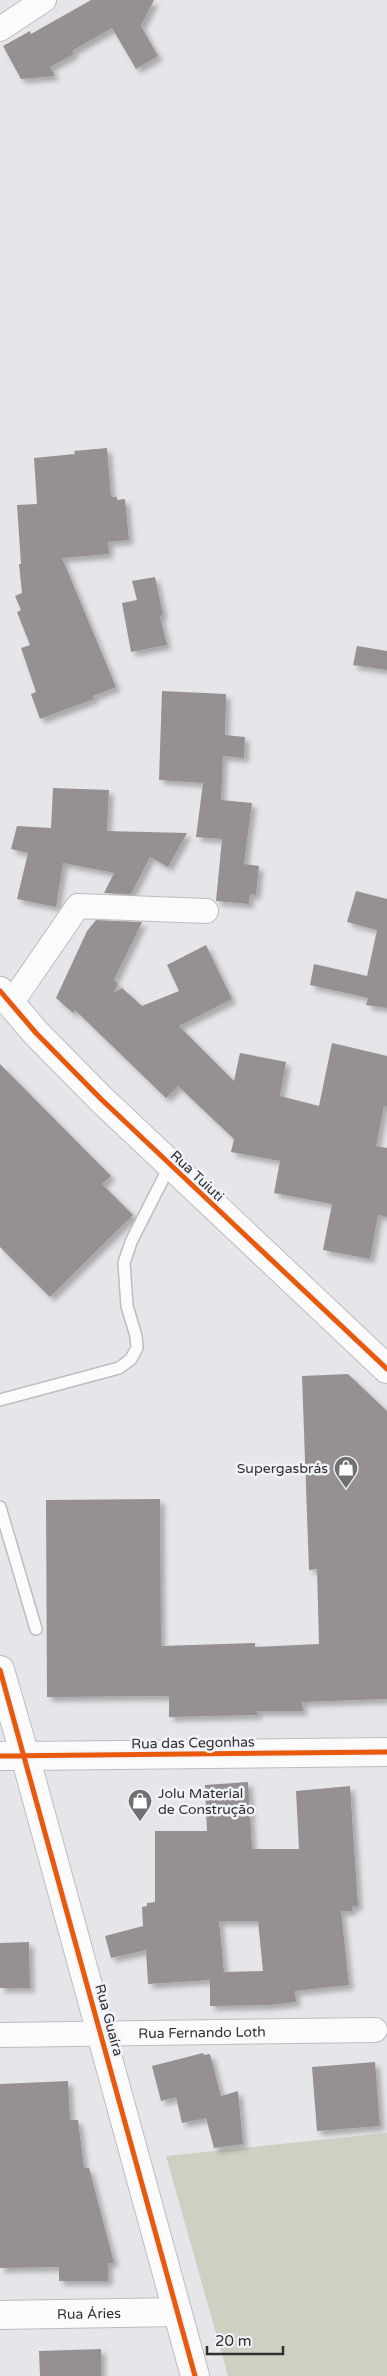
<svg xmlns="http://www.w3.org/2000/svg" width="387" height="2376" font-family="'Varela Round',sans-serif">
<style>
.green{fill:#ced1c1}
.building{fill:#979092;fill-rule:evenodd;filter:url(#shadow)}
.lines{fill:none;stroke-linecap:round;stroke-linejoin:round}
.lane-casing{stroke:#bcbdc0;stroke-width:14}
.street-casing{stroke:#bcbdc0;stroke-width:26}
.secondary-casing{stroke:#bcbdc0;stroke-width:30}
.primary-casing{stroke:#bcbdc0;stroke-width:30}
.lane{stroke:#fbfbfc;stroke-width:11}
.street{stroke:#fbfbfc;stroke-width:24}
.secondary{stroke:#fbfbfc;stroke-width:28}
.primary{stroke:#fbfbfc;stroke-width:28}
.cycleway-casing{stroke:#f2f2f9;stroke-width:8}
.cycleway{stroke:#e8590c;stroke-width:5}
.labels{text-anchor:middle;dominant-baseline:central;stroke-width:5;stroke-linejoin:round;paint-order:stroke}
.street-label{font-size:14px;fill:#2f3032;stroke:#f2f2f9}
.poi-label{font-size:14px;fill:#2f3032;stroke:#f2f2f9;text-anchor:end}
</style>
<defs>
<filter id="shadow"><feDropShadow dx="4.5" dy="4.5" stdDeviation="2.5" flood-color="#0004"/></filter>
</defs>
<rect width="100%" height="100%" fill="#e6e6ea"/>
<!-- green -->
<path class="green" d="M387,2133V2376H228L166,2156Z"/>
<!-- building -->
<path class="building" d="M91,0H154L141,26L158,56L136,69L112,28L72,51L74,54L50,67L55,76L21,79L3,46L30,31L31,34Z
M107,448L111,497H117V500L125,499L129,540L108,542L109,554L62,558L116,687L93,696L94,699L40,719L31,694L36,692L21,648L30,645L17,612L21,610L15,596L22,593L19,564H21L17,505L37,504L34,458L75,454L74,451Z
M155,577L163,614L160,617L167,645L131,652L122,603L137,600L132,581Z
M357,646L387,651V670L353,665Z
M162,691L226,694L225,735L245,737L244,758L223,756L221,800L252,803L244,864L259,866L256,895L250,894L249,904L216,901L222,839L196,837L203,783L159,780Z
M53,788L109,790L107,831L187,833L168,867L150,857L131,894L104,893L114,873L63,863L56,907L17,899L28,853L11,849L17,826L51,828Z
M356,891L387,899V1008L366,1005L368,998L310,985L314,964L367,976L377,930L347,922Z
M96,920L142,922L114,980L118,984L113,993L122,988L142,1006L179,991L167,965L206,945L232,999L179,1026L234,1081L240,1053L286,1062L280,1096L319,1106L332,1043L387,1056V1107L384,1106L376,1146L387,1148V1217L378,1215L370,1259L323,1250L332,1204L274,1193L280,1161L231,1152L234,1139L178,1086L166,1098L75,1010L73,1013L56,998L87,931Z
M0,1064L111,1176L102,1184L133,1215L50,1297L0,1247Z
M348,1374L387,1411V1699L302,1702L303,1711H257V1715L169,1717V1696L47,1697L46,1500L160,1499L161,1646L255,1643V1647L319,1644L317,1569L309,1570L302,1376Z
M248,1782L252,1849H299L296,1791L350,1786L358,1906H352V1911H341L349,1985L295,1991L296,2002L269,2005L210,2006V1980L148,1984L146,1950L111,1958L105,1936L143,1926L142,1907L147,1906V1903L155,1902V1831H207L205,1785ZM219,1921H258L263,1971L224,1972Z
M29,1942L30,1988H0V1943Z
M203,2053L204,2055L210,2054L221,2096L238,2091L243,2144L214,2148L206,2118L182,2123L176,2097L161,2101L152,2066Z
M375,2062L380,2126L317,2131L312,2067Z
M68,2081L70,2120H78L84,2168H89L114,2263H108V2281H59V2267L0,2268V2084Z
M101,2349V2376H40L39,2351Z"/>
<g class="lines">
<defs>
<path id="lane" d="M0,1400L119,1368L131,1359L137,1348L136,1336L127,1306L124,1263L131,1242L170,1165
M0,1507L36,1629"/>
<g id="street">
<path d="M0,29L44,0"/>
<path d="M10,1005L78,906L206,911"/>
<path id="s1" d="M0,2035L375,2030"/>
</g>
<g id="secondary">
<path d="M0,1756H25L195,2376"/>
<path id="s2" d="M0,2315L177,2312"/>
</g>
<path id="primary" d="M0,991L36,1033L101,1099L387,1369
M0,1670L25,1756L387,1752"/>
</defs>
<!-- lane casing -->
<use href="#lane" class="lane-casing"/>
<!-- street casing -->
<use href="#street" class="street-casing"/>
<!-- secondary casing -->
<use href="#secondary" class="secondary-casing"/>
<!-- primary casing -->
<use href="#primary" class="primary-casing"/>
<!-- lane -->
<use href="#lane" class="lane"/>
<!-- street -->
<use href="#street" class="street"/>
<!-- secondary -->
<use href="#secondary" class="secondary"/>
<!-- primary -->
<use href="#primary" class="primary"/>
<defs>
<path id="cycleway" d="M0,991L36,1033L101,1099L387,1369
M0,1670L195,2376
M0,1756L387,1752"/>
</defs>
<!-- cycleway casing -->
<use href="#cycleway" class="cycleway-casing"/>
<!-- cycleway -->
<use href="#cycleway" class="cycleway"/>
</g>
<!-- icons -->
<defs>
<symbol id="shop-pin" viewBox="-11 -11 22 30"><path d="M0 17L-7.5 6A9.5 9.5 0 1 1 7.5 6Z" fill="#6f7072" stroke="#f2f2f9"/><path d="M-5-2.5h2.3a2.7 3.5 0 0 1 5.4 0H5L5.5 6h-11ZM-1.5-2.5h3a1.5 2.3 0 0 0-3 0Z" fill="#fff"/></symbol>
</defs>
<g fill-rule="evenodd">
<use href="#shop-pin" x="332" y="1454" width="28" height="38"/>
<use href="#shop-pin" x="126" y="1787" width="28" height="38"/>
</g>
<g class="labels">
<!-- street labels -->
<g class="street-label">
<text transform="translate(197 1176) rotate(43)">Rua Tuiuti</text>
<text transform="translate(193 1743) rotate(-1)">Rua das Cegonhas</text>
<text transform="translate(109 2020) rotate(75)">Rua Guaíra</text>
<text stroke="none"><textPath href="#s1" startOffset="202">Rua Fernando Loth</textPath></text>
<text stroke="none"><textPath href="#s2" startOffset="89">Rua Áries</textPath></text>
</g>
<!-- poi labels -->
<g class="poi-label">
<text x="328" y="1468">Supergasbrás</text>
<text x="158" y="1793" text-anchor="start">Jolu Material<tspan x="158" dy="16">de Construção</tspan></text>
</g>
</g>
<!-- scale -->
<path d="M207 2346v8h76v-8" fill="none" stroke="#2f3032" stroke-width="2.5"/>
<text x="215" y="2346" font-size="15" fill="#2f3032" stroke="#f2f2f9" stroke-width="4" paint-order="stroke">20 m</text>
</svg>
